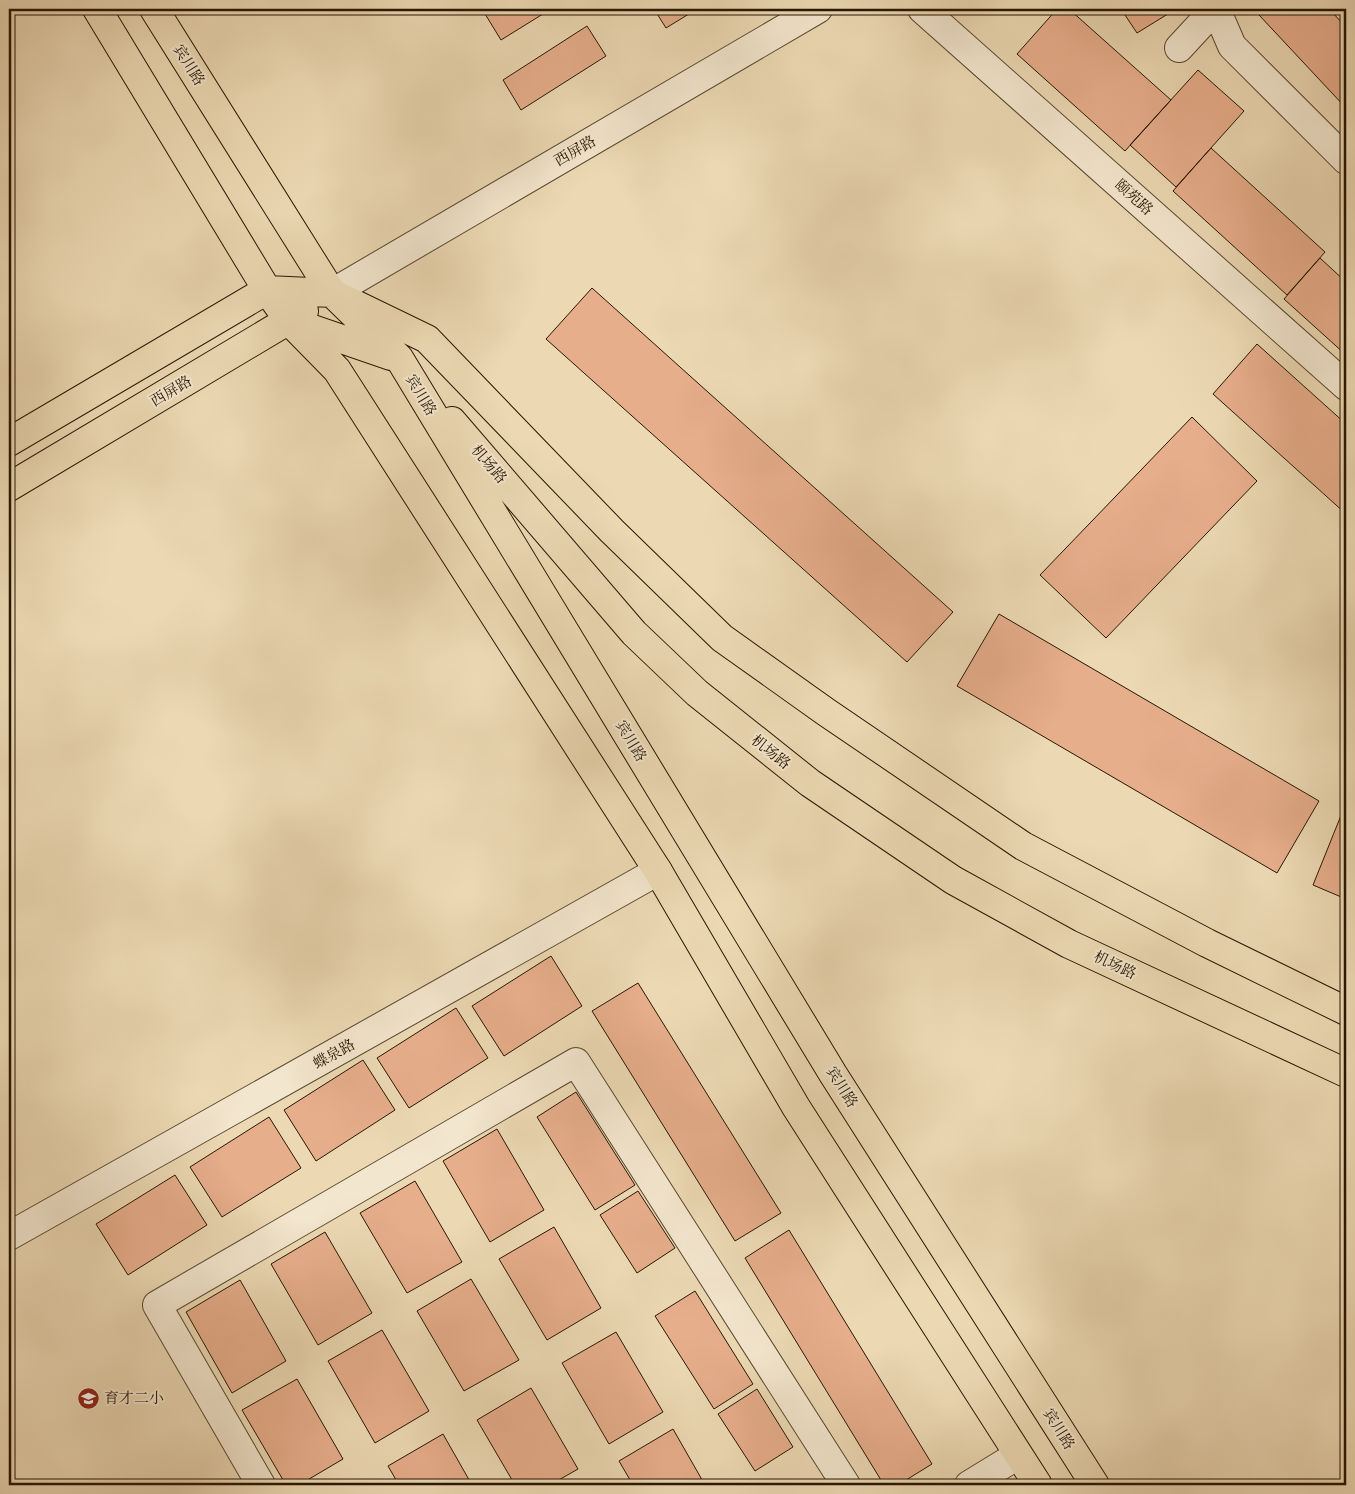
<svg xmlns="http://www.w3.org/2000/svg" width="1355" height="1494" font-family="'IM FELL Great Primer','Noto Serif SC',serif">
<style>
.building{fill:#e7ae8c;stroke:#271701}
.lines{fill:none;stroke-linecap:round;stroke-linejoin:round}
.minor-casing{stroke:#58482e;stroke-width:30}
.major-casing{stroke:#271701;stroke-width:30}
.minor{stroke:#f3e6ce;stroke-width:28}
.major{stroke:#ecd9b4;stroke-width:28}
.labels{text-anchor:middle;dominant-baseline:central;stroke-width:4;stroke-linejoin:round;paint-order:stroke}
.street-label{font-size:15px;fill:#271701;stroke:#f3e6ce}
.poi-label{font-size:15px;fill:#271701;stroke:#f3e6ce;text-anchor:start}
</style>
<rect width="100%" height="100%" fill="#ecd9b4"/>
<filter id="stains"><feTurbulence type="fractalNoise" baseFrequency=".004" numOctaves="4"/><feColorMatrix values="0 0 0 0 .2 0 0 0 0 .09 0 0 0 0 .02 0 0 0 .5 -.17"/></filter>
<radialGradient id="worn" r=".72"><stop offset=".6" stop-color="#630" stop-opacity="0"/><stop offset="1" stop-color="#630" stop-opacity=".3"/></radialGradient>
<!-- building -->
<path class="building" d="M482,9H551L501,40Z
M654,9H697L666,28Z
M1057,9H1069L1171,100L1125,151L1017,54Z
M1121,9H1176L1137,33Z
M1265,9H1329L1346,27V108L1259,15Z
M587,26L606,56L521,110L503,80Z
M1198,70L1244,111L1176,187L1130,145Z
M1211,148L1325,252L1287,295L1173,191Z
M1320,258L1346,282V355L1284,299Z
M592,288L953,612L907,662L546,339Z
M1257,344L1346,424V514L1213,394Z
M1192,417L1257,481L1106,638L1040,575Z
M999,614L1319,801L1277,873L957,686Z
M1344,808L1346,809V899L1313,885Z
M551,956L582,1006L504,1056L472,1006Z
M638,983L781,1213L735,1241L592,1011Z
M456,1008L488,1058L409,1108L377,1058Z
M363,1060L395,1110L316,1161L284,1110Z
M576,1092L635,1185L595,1210L537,1117Z
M269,1117L301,1168L222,1217L190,1167Z
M497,1129L544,1210L490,1242L443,1161Z
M175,1175L207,1225L128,1275L96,1224Z
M415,1181L462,1262L407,1293L360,1213Z
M638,1191L675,1248L637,1273L600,1215Z
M554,1227L601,1308L547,1340L499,1259Z
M789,1230L932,1464L898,1485H884L745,1258Z
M325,1232L372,1313L318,1345L271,1264Z
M471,1279L519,1360L464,1391L417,1311Z
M240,1280L286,1361L232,1393L186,1312Z
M695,1291L753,1384L714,1409L655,1316Z
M382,1330L429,1411L375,1443L328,1361Z
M616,1332L663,1412L609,1444L562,1363Z
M297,1379L343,1459L299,1485H286L242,1410Z
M531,1388L578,1469L550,1485H515L477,1420Z
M757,1389L793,1447L755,1471L718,1414Z
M673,1429L705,1485H633L619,1461Z
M443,1434L472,1485H399L388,1466Z"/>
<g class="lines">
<defs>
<path id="minor" d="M922,9L1346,386
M1216,9L1232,46L1346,160
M1179,48L1215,9
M332,293L818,9
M9,1236L658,871
M261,1485L157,1305L576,1062L846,1485
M969,1485L1018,1455"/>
<path id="major" d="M97,9L267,290L289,321L337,370L658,871L796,1107L1038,1485
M154,9L332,293L399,358L833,1074L1095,1485
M295,323L391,356
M452,421L634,633L697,693L810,783L953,880L1069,944L1346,1073
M9,442L267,290L332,293L427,339L612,531L722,638L826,712L1023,846L1207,943L1346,1011
M9,487L304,311"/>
</defs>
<!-- minor casing -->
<use href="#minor" class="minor-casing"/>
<!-- major casing -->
<use href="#major" class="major-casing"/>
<!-- minor -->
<use href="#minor" class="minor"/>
<!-- major -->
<use href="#major" class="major"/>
</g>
<!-- icons -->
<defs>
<symbol id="school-disc" viewBox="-11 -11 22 22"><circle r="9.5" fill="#8f2418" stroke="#f3e6ce"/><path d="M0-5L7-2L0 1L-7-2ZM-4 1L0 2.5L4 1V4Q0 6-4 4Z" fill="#fff"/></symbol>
</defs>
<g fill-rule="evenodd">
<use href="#school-disc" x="76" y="1386" width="25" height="25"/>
</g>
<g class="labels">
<!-- street labels -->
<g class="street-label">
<text transform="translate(189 65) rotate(58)">宾川路</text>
<text transform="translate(575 151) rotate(-30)">西屏路</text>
<text transform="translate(1134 197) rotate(42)">颐苑路</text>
<text transform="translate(171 391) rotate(-31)">西屏路</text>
<text transform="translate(421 395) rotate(59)">宾川路</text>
<text transform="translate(489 464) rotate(49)">机场路</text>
<text transform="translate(631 741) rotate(59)">宾川路</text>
<text transform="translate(771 752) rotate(38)">机场路</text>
<text transform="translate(1115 965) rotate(25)">机场路</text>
<text transform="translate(334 1054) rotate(-29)">蝶泉路</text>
<text transform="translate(842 1087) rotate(58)">宾川路</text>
<text transform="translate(1059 1429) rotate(58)">宾川路</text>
</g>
<!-- poi labels -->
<g class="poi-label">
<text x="104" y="1398">育才二小</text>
</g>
</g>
<!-- margin -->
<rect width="1355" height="1494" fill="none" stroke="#ecd9b4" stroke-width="30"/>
<rect x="10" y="10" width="1335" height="1474" fill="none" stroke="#271701" stroke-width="2.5"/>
<rect x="15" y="15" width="1325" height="1464" fill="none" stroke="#271701"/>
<rect width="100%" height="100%" filter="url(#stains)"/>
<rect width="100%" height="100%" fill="url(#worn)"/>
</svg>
